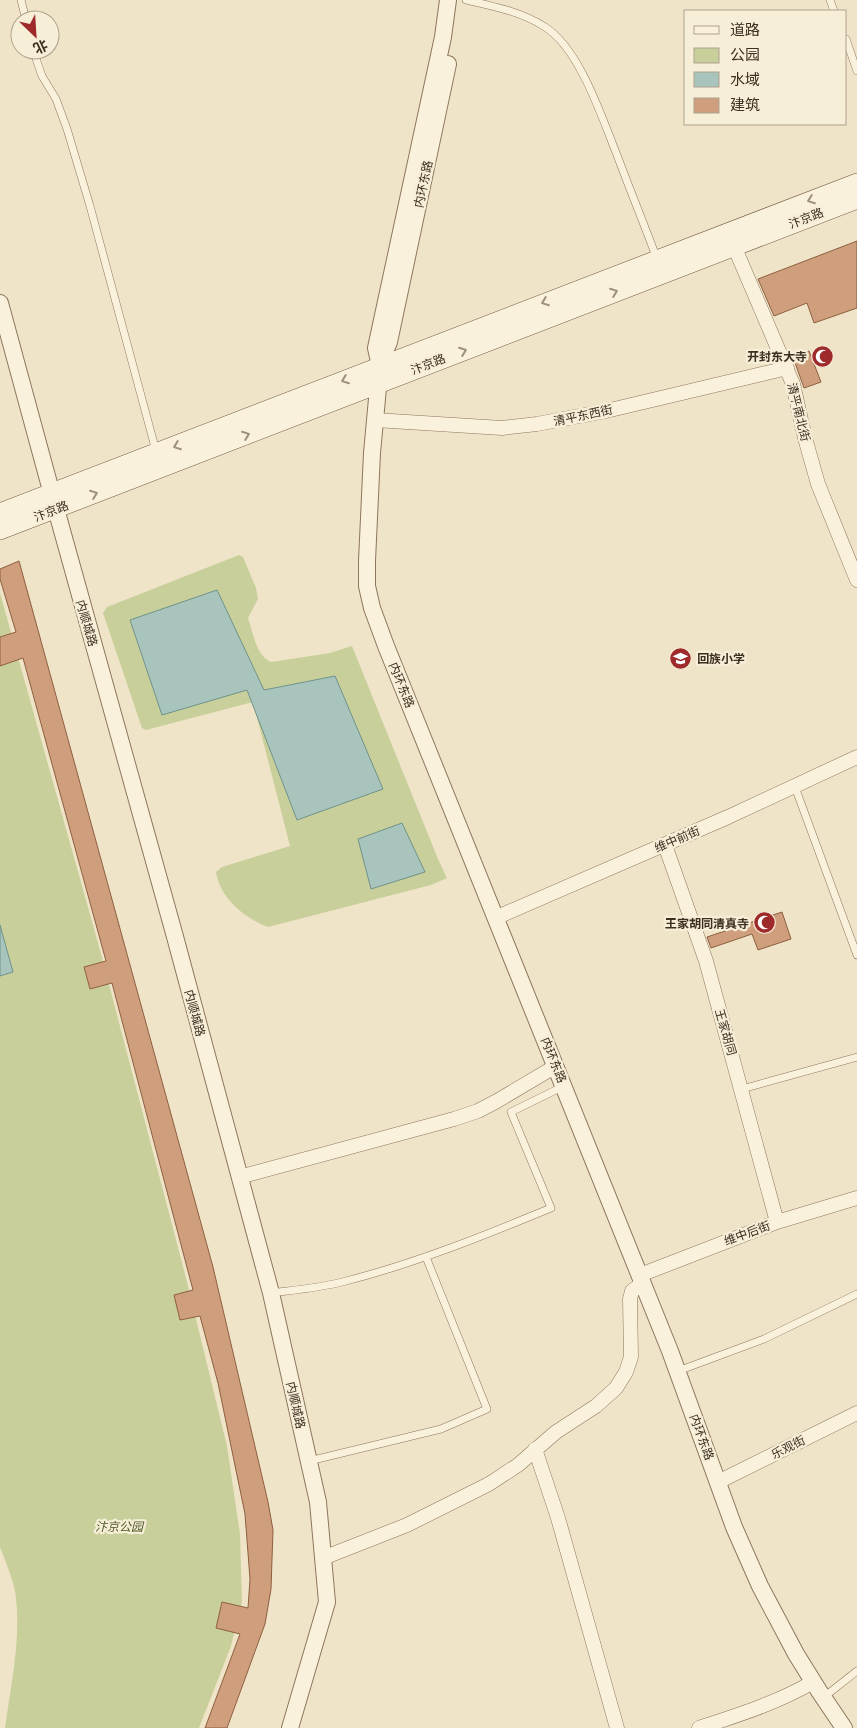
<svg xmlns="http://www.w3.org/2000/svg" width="857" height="1728" font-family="'PT Serif','Noto Sans SC',serif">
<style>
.green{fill:#c9cf9b}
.water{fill:#a9c4bc;stroke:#6f938a}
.building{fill:#cf9f7d;stroke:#8d5f41}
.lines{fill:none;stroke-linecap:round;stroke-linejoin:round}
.service-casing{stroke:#8d765c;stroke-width:8}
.minor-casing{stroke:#8d765c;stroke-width:15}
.tertiary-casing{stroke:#8d765c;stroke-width:18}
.secondary-casing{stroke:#6f573f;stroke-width:20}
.service{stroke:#faf1dc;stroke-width:7}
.minor{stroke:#faf1dc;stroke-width:14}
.tertiary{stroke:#faf1dc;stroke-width:16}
.secondary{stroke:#faf1dc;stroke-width:19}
.oneway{stroke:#9c907e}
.labels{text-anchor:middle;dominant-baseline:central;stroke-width:4.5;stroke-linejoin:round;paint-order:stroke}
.street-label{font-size:12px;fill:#3d2e20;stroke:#f7eed8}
.poi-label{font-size:12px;font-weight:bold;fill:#3d2e20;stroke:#f7eed8;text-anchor:end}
.park-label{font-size:12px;font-style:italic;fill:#4d5a26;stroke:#f7eed8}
</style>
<rect width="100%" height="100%" fill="#f0e4c8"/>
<!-- green -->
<path class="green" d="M239,555L243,557L256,588L258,599L248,618C253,632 256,656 271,662L330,653L352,646L438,859L447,878L431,885L268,927C244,918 220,898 216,872L222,867L290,846L253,702L146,730L142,728L103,613L107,607Z
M0,593L100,950L186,1278L227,1446L240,1534L242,1602L231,1646L199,1728H5C11,1683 22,1636 15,1591C12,1576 5,1561 0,1547Z"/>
<!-- water -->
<path class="water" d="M217,590L264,690L335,676L383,789L297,820L247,690L162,715L130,620Z
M402,823L425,872L371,889L358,839Z
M0,925L13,972L0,976Z"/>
<!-- building -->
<path class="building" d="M857,241V308L814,323L807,303L774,316L758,279Z
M809,351L821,382L804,388L793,357Z
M19,561L213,1267L268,1502L273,1530L271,1589L265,1624L227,1728H205L240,1634L216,1628L222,1602L248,1608L250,1579L245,1514L218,1383L200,1316L180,1320L174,1295L193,1290L112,983L90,989L84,967L106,961L23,658L0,666V637L16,632L0,579V569Z
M782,912L791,939L758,950L752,934L711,948L707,937Z"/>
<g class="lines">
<defs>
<path id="service" d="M21,0L26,20
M466,0C493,6 522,12 545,27C580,49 602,118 617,155C630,190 644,224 657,259
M830,0L834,11
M846,39L857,71
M33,50L42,76L56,99L67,129L90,206L156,451
M795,787L857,955
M742,1089L857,1057
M271,1293C295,1290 319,1288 342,1282C414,1264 483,1236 551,1208L511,1112L564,1086
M678,1371L764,1339L857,1294
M309,1461L441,1429L487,1409L426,1257
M824,1697L857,1671"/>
<path id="minor" d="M734,246L793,384L805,438L818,484L857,580
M375,420L502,428L537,424L606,411L787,368
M665,845L706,961L777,1222
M495,918L728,817L857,757
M239,1177L454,1119L478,1111L497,1101L556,1066
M640,1275L777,1222L857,1198
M535,1449L558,1518L617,1728
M718,1482L857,1413
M323,1558L407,1525L489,1484L518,1465L556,1432L596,1406L616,1388L626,1372L631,1357L630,1299L632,1291L643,1283
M699,1728C738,1715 777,1703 813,1682"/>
<path id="tertiary" d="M448,0L443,37L376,348L380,366L372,453L367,561V586L372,608L386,646L670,1351L734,1527L760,1586L796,1654L819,1691L844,1728
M0,303L56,509L174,933L271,1293L318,1502L327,1602L290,1728
M380,364L389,342L448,64"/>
<path id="secondary" d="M0,513L857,183
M0,530L857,199"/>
</defs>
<!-- service casing -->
<use href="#service" class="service-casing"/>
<!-- minor casing -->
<use href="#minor" class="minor-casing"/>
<!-- tertiary casing -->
<use href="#tertiary" class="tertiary-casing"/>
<!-- secondary casing -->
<use href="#secondary" class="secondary-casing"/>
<!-- service -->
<use href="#service" class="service"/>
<!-- minor -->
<use href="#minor" class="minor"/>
<!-- tertiary -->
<use href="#tertiary" class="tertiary"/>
<!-- secondary -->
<use href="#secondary" class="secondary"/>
</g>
<!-- one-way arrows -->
<defs><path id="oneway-chevron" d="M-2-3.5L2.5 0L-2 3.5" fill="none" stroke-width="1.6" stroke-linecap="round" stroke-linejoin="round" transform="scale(1.25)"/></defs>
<g class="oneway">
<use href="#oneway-chevron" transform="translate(811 200) rotate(159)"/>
<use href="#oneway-chevron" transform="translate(614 292) rotate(-21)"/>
<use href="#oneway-chevron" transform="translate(545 302) rotate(159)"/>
<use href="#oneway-chevron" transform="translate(463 351) rotate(-21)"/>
<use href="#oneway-chevron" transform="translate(345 380) rotate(159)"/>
<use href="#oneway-chevron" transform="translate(246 435) rotate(-21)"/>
<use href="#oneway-chevron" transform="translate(177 446) rotate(159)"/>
<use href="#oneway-chevron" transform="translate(94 494) rotate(-21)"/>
</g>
<!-- icons -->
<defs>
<symbol id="mosque-disc" viewBox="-11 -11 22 22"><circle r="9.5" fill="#9e2a2b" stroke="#f7eed8"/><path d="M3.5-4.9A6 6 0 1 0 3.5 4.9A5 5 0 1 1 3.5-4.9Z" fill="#fff"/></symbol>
<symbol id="school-disc" viewBox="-11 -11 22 22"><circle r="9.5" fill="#9e2a2b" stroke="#f7eed8"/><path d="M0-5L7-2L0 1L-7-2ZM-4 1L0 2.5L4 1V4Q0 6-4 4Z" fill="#fff"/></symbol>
</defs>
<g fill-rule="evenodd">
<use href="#mosque-disc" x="810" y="344" width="25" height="25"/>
<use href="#school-disc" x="668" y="646" width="25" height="25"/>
<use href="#mosque-disc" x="752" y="910" width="25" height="25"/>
</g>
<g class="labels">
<!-- street labels -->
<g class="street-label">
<text transform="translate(423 184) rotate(-78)">内环东路</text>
<text transform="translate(806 218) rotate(-21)">汴京路</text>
<text transform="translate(428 364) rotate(-21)">汴京路</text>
<text transform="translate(799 412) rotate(76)">清平南北街</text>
<text transform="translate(583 415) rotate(-12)">清平东西街</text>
<text transform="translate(51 511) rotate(-21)">汴京路</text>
<text transform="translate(87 623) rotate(74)">内顺城路</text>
<text transform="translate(402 685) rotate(68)">内环东路</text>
<text transform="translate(677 839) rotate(-23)">维中前街</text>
<text transform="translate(195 1013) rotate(75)">内顺城路</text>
<text transform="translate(726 1032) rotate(74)">王家胡同</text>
<text transform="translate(554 1060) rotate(68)">内环东路</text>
<text transform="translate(747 1233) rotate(-20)">维中后街</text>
<text transform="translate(296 1405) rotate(77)">内顺城路</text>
<text transform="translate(702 1437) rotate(70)">内环东路</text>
<text transform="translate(788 1447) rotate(-27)">乐观街</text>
</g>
<!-- poi labels -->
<g class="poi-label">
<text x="807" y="356">开封东大寺</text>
<text x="697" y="658" text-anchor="start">回族小学</text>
<text x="749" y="923">王家胡同清真寺</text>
</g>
<!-- park labels -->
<g class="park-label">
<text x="119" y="1526">汴京公园</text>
</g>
</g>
<!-- legend -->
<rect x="684" y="10" width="162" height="115" fill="#f7eed8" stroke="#ada18e"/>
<rect x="694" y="26" width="25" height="8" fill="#faf1dc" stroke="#ada18e"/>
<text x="730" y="35" font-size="15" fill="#3d2e20">道路</text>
<rect x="694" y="48" width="25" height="15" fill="#c9cf9b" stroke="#ada18e"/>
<text x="730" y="60" font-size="15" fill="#3d2e20">公园</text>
<rect x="694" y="72" width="25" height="15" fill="#a9c4bc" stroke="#ada18e"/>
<text x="730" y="85" font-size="15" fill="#3d2e20">水域</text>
<rect x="694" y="98" width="25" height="15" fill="#cf9f7d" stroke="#ada18e"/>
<text x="730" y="110" font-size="15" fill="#3d2e20">建筑</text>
<!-- north arrow -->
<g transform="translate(35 35) rotate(155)"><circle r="24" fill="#f7eed8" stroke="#ada18e"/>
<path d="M0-4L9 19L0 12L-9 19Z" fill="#9e2a2b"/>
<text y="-8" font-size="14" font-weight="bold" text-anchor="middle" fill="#3d2e20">北</text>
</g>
</svg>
